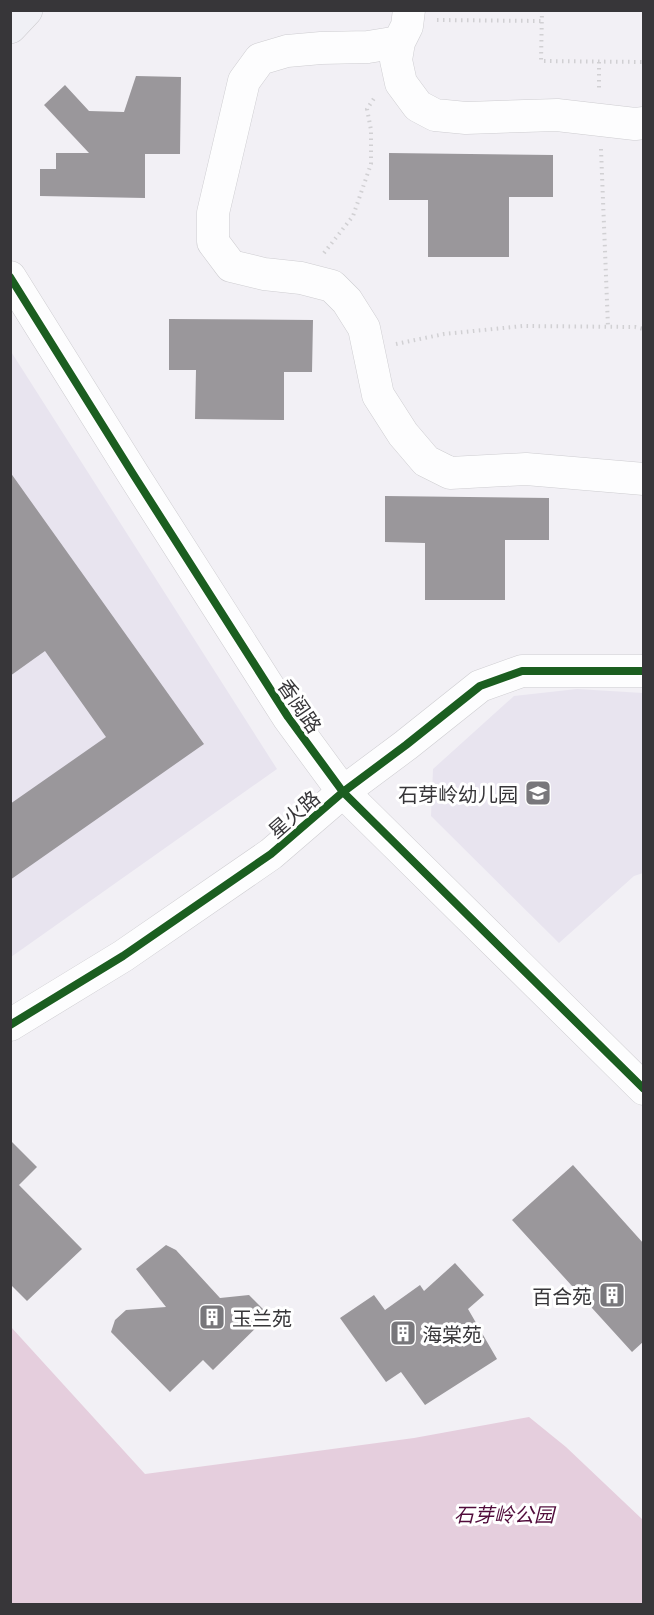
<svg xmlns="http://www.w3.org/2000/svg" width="654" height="1615" font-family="Literata,'Noto Sans SC',serif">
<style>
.built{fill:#e8e4ef}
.green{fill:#e5cedd}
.building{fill:#9a979b}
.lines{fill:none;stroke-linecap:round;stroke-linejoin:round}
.minor-casing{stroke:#cecdd1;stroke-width:33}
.major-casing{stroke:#cecdd0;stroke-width:34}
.path{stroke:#d1d0d3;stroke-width:4;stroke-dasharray:1.5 4.5;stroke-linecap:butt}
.minor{stroke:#fdfdfe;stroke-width:32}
.major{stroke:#f0f0f5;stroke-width:33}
.cycleway-casing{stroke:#fff;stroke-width:11}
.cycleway{stroke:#1b5e20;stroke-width:8}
.labels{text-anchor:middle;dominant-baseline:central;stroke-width:6;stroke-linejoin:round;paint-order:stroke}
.street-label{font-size:20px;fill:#373639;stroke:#fff}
.poi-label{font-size:20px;fill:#373639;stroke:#fff;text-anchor:end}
.park-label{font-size:20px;font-style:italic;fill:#510c3b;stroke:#fff}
</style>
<rect width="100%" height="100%" fill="#f2f0f5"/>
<!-- built -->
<path class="built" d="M10,350L277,769L11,957H10Z
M577,689L643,693V873L634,876L559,943L431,816L433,769L514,696Z"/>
<!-- green -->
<path class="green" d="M11,1327L145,1474L414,1438L529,1417L566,1447L643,1520V1604H11Z"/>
<!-- building -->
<path class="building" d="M136,76L181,77L180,154H145V198L40,196V169H56V153H89L44,105L65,85L89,111L124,112Z
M389,153L553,155V197H509V257H428V200H389Z
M169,319L313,320L312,372H284V420L195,419L196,370H169Z
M10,472L204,744L10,880V804L106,737L45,651L10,676Z
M385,496L549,498V540H505V600H425V543L385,542Z
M10,1140L37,1167L19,1185L82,1249L27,1301L10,1284Z
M573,1165L644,1244V1341L632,1352L512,1220Z
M166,1245L176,1250L220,1298L249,1295L269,1315L213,1370L203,1360L170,1392L111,1332L115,1320L126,1310L166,1307L136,1269Z
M455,1263L484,1295L468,1309L497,1359L425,1405L401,1372L386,1382L340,1318L374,1295L385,1310L420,1285L424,1291Z"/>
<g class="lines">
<defs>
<path id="minor" d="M409,10L407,26L399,42L368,47L321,48L287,51L260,59L244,81L213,213V242L231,266L264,274L301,278L332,286L347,301L364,328L378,395L403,434L426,461L450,473L526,469L644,479
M399,42L396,60L401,83L418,106L435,115L466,118L557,115L635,124L644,123
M10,277L133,474L288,717L343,792L644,1089
M10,1025L123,956L271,854L343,792L406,745L480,686L522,671H644"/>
<path id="major" d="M10,27L26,10"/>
</defs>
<!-- minor casing -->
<use href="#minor" class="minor-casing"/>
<!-- major casing -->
<use href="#major" class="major-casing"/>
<!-- path -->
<path class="path" d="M542,10L541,61L644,62
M437,20L541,21
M599,62V91
M601,149L608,327
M324,253L353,216L371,164V130L367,109L375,97
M396,344L444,334L523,326L635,327L644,329"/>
<!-- minor -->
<use href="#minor" class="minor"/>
<!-- major -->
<use href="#major" class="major"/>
<defs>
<path id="cycleway" d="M10,277L133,474L288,717L343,792L644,1089
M10,1025L123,956L271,854L343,792L406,745L480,686L522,671H644"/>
</defs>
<!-- cycleway casing -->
<use href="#cycleway" class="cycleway-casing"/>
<!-- cycleway -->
<use href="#cycleway" class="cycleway"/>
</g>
<!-- icons -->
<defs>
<symbol id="school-square" viewBox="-11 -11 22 22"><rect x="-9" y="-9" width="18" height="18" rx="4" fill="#78777b" stroke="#fff"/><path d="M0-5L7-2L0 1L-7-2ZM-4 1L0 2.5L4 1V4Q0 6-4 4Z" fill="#fff"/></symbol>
<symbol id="building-square" viewBox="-11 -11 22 22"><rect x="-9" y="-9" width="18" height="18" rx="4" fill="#78777b" stroke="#fff"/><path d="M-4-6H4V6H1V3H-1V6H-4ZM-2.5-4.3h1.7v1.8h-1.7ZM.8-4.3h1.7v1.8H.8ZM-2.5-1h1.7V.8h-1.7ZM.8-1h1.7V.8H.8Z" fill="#fff"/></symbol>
</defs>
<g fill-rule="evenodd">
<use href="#school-square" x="523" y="778" width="30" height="30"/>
<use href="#building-square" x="597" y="1280" width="30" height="30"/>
<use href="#building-square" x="197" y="1302" width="30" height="30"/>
<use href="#building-square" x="388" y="1318" width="30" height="30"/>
</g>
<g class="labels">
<!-- street labels -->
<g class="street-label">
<text transform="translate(301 705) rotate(56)">香阅路</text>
<text transform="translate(293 813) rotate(-41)">星火路</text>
</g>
<!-- poi labels -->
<g class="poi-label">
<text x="518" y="793">石芽岭幼儿园</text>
<text x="592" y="1295">百合苑</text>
<text x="232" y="1317" text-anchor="start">玉兰苑</text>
<text x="422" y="1333" text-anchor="start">海棠苑</text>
</g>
<!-- park labels -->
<g class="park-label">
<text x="504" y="1513">石芽岭公园</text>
</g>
</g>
<!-- border -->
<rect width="654" height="1615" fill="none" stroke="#373639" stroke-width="24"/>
</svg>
